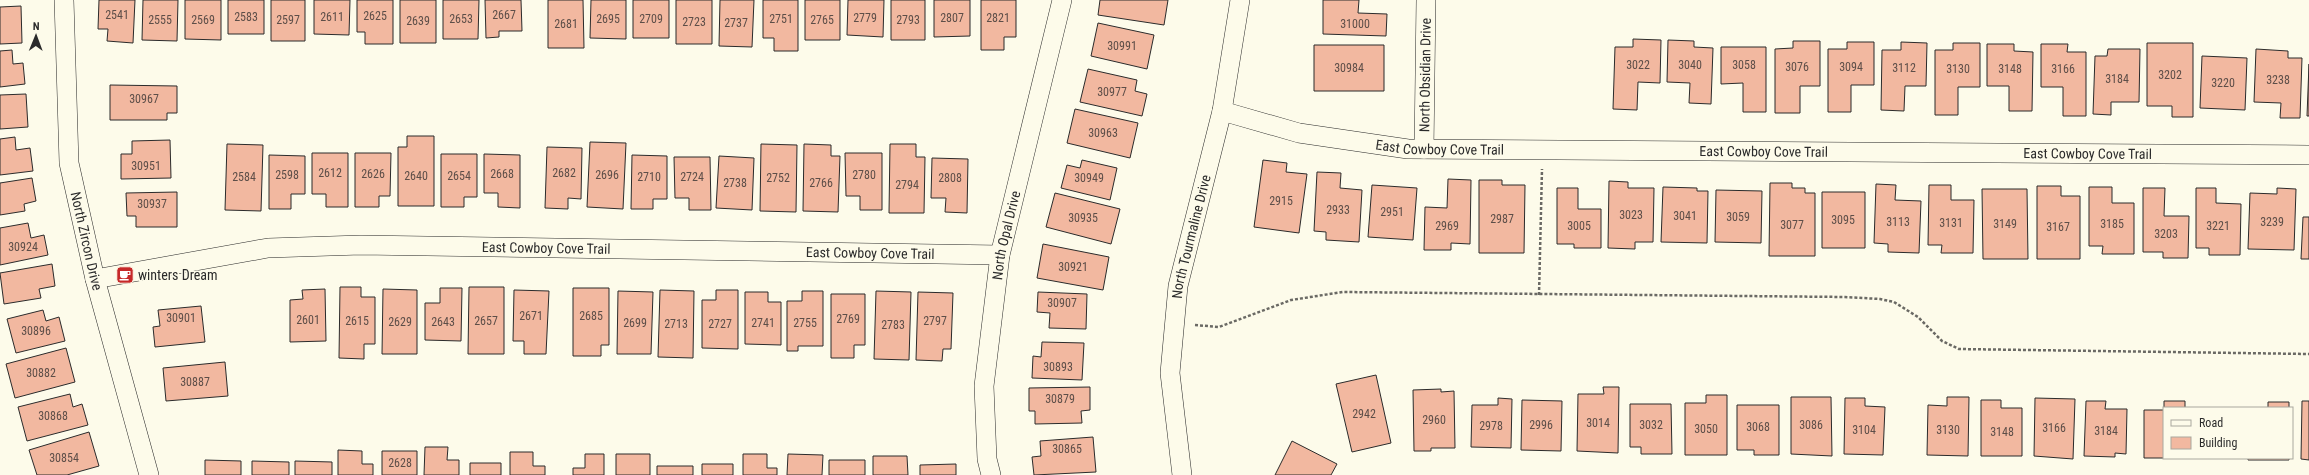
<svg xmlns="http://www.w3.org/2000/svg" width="2309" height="475" font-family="'Roboto Condensed',sans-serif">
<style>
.building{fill:#f2b8a0;stroke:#2b2b2b}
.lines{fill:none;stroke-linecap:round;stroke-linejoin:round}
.minor-casing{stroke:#2b2b2b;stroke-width:20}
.path{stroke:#6a6964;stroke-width:2.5;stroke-dasharray:3 2;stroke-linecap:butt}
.minor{stroke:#fdfbea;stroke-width:19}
.labels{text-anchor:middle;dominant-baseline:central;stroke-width:3;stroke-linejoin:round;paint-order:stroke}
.number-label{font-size:12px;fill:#5d4e48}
.street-label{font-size:14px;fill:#2b2b2b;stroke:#fdfbea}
.poi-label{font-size:14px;fill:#2b2b2b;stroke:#fdfbea;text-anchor:start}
</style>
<rect width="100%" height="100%" fill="#fdfbea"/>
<!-- building -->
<path class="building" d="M99,0H135L133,43L107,41L108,29H98Z
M143,0H178L177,41L142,40Z
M185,0H221V40L185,39Z
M228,0H264V34H228Z
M271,0H305V41H271Z
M314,0H350L349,35L314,34Z
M357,0H393V44H365V32H357Z
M400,0H436V43H400Z
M443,0H479L478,39H443Z
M485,0H521L522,31H499V37L486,38Z
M548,0H583L584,48H548Z
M591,0H626V39L590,38Z
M633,0H669V38H633Z
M676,0H712V44H676Z
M720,0H754L752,47L719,46Z
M763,0H798V51H774V38H763Z
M805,0H840V40H805Z
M848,0H884L883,37L847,35Z
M891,0H925V40H891Z
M934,0H970V36L934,37Z
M981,0H1016V37H1004V50H981Z
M1100,0H1168L1164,25L1098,15Z
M1323,0H1359L1358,13L1387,14L1386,36L1323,34Z
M21,6L22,43L0,44V7Z
M1098,23L1154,35L1147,69L1091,56Z
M1633,39L1661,40L1660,83L1638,82L1637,110L1613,109L1615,47H1633Z
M1668,40L1694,41V47L1713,48L1711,104L1689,103L1690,83L1667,82Z
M1793,41H1820V86H1800V113H1775V49L1793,48Z
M1847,42H1874V85H1851V112H1828V49H1847Z
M1901,42L1927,43L1926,86H1905L1904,111L1881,110L1882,50H1901Z
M1953,43H1980V87H1958V115H1935V50H1953Z
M2147,43H2193V117H2172V106H2147Z
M1987,44H2014V51L2033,52L2032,111H2009V86H1987Z
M2041,44H2068L2067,52H2086V116H2063V87H2041Z
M1314,45H1384V91H1314Z
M1721,47H1766V112H1743V83L1721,84Z
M2108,49H2140L2139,102H2111V115L2093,114L2095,56H2107Z
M2256,49L2288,51V58H2302L2300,118H2280L2281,103L2254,102Z
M12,50L13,64L23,63L25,84L0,87V51Z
M2202,56L2247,58L2245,110L2200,108Z
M2309,64V116H2307Z
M1088,69L1137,80L1135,91L1147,94L1142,116L1080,102Z
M110,85L177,86V113H167V120H110Z
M26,94L28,127L0,129V95Z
M1075,109L1138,123L1130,158L1067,143Z
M407,136H434V206H398V147H407Z
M15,137L16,150L30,148L33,171L0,175V139Z
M170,140L171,178L121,179V154H132V141Z
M590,142L626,143L623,209L587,207Z
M227,144L263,145L261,211L225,210Z
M761,144L797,145L796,212L760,211Z
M804,144L831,145V156H840L838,212L803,211Z
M890,144H916V157H925L924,213H889Z
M547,147L582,148L581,199L568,198V209L545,208Z
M312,153H348V207H326V194H312Z
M355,153H391L390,196H379V207H355Z
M845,153H882V210H860V196H846Z
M441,154H477V197H464V207H441Z
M484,154L520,155V208L498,207V193H484Z
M269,155L305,156V194H291V209H269Z
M632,155L667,156V199H653V209H631Z
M719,156L754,158L752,210L716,208Z
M674,157H710L711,210H689V198H675Z
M932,158L968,159L967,213L945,212L946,198H931Z
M1082,160L1117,168L1110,200L1061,188L1067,165L1080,168Z
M1263,160L1287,163L1286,172L1307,174L1299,233L1254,227Z
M1317,172L1341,173L1340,188L1362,190L1359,242L1326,240V232L1314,231Z
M32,178L36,201L24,204L25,211L0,215V183Z
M1448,179L1471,180L1470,244L1451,243V250H1424L1425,207L1447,208Z
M1479,180H1502V185H1525L1524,253H1479Z
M1609,181L1628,182V188H1654L1653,242H1635V249L1608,248Z
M1770,183H1792V188H1805V193H1815V256H1769Z
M1876,184L1896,185L1895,200L1921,201L1919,253L1888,252V244L1874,243Z
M1372,185L1417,188L1413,240L1368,237Z
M1929,185H1951V200H1974L1973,253H1941L1942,245H1928Z
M2037,186H2061V196H2080V259H2037Z
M1663,187L1697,188V191H1708L1707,243L1661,242Z
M2089,187H2112V203H2134V254H2102L2103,246H2089Z
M1557,188H1578V209H1601V248H1574V244H1557Z
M2143,188H2165L2164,216H2189L2188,258H2163V252H2143Z
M2196,188H2216V203L2241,204L2240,255H2209V248H2196Z
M2277,188L2296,189L2294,250L2248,249L2250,193L2277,194Z
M1982,189H2027L2028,259H1983Z
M1716,190L1762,191L1761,243L1715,242Z
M177,192V227H136V216H127L126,193Z
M1822,192H1865V248H1822Z
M1055,193L1120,209L1111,244L1046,227Z
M2303,217H2309V259H2301Z
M28,223L31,238L44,235L48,255L0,265V228Z
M1043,244L1109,257L1103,290L1037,278Z
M52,264L55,286L39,289L41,298L4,304L0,273Z
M340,287H361V297H375V344H364V359L339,358Z
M469,287H504V354H468Z
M440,288H462L461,341L425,340V303H440Z
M573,288H609V345H601V356H573Z
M325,289L326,341L290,342V300L303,299L302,290Z
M383,289L417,290V354H382Z
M514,290L549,291L546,354H524V341H513Z
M660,290L694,291L693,358L658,357Z
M716,290H738V349L702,348V300H716Z
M618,291L653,292L651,354H617Z
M802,291H823V346H798V351H787V301H802Z
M876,291L911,292L909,360L874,359Z
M745,292H768V302H781V345L745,344Z
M918,292L953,293L951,349H943L942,361L916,360Z
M1038,292L1087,294L1086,329L1049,328L1050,313L1037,312Z
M831,294H865V345H854V358H831Z
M201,306L205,342L155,347L153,327L160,326L158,310Z
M43,310L46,321L59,317L65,341L16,353L7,319Z
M1042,342L1084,343L1082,380L1032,378L1033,356L1041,357Z
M66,348L75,382L15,398L6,364Z
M225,362L228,396L166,401L163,368Z
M1376,375L1391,443L1352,452L1336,384Z
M1090,387V410L1081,411L1082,423L1035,424V411H1029V388Z
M1603,387H1619L1618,453L1577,451L1578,394H1604Z
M1441,389V392L1454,391L1455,448H1431V451H1414L1413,390Z
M70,394L73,407L82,404L88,425L27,441L18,407Z
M1706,395H1727V455H1685V403H1706Z
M1791,397H1831L1832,456L1791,454Z
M1947,397H1969L1968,456L1927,455L1928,405L1947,406Z
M1498,398L1512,399L1511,448L1471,447L1472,405H1498Z
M1845,398H1865V406L1885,407L1883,455L1844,454Z
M2035,398L2075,399L2073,459L2034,456Z
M1522,400L1562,401L1561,451L1521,450Z
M1981,400H2001V408H2022V456H1981Z
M2086,401H2106L2105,409H2127L2126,454L2115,453V457L2084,456Z
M2164,401H2185V408H2164Z
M2302,401H2309V460L2301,459Z
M2268,402H2289V408H2268Z
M1630,404H1671L1672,454H1641V447H1630Z
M1737,405H1779V455H1754V450H1737Z
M2144,410H2164V458H2185H2144Z
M89,432L99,466L67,475H37L29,450Z
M1093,437L1096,472L1034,475L1032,457L1041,456L1040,441Z
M1292,441L1337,464L1331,475H1275Z
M425,447H448L447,460H459V475H424Z
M338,450L362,451V464H373V475H338Z
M382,451H417V475H382Z
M510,452H533V466H545V475H510Z
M585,454H604V475H573V468H585Z
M616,454H650V475H616Z
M743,454H767V468H777V475H743Z
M788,454L823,455L822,475H787Z
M873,456H907L908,475H873Z
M2248,458H2289V460H2248Z
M205,460L241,461V475H205Z
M829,460H865V475H829Z
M252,461L289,462V475H252Z
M295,461L332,462V475H295Z
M470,463H501V475H470Z
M702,464H733V475H702Z
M956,464V475H920V465Z
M657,466H693V475H657Z"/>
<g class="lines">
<defs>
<g id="minor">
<path id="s1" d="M64,0L69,163L95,279L149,475"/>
<path id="s2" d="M1222,111L1299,133L1408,149L2309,155"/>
<path id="s3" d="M1424,149L1426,0"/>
<path id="s4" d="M95,279L268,248L361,245L1000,255"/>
<path id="s5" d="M991,475L987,459L984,386L1000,255L1062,0"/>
<path id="s6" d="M1182,475L1170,373L1178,286L1222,111L1240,0"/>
</g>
</defs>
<!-- minor casing -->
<use href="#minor" class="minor-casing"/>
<!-- path -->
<path class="path" d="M1539,295L1542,169
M1195,325L1219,327L1291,300L1343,292L1845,297L1880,299L1894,302L1918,317L1942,341L1959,349L2309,354"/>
<!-- minor -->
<use href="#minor" class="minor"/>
</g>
<!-- icons -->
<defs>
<symbol id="cafe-square" viewBox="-11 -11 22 22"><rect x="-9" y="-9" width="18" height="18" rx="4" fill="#c62828" stroke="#fdfbea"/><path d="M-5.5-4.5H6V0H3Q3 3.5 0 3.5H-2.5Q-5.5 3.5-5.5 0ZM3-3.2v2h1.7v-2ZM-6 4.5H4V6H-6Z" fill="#fff"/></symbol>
</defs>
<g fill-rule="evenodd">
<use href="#cafe-square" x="115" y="265" width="20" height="20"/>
</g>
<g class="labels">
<!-- number labels -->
<g class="number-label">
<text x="117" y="15">2541</text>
<text x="504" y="15">2667</text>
<text x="375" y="16">2625</text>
<text x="246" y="17">2583</text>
<text x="332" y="17">2611</text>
<text x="865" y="18">2779</text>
<text x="952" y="18">2807</text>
<text x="998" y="18">2821</text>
<text x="461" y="19">2653</text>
<text x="608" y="19">2695</text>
<text x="651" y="19">2709</text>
<text x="781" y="19">2751</text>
<text x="160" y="20">2555</text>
<text x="203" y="20">2569</text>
<text x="288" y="20">2597</text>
<text x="822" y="20">2765</text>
<text x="908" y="20">2793</text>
<text x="418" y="21">2639</text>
<text x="694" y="22">2723</text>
<text x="736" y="23">2737</text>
<text x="566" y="24">2681</text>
<text x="1355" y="24">31000</text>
<text x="1122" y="46">30991</text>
<text x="1638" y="65">3022</text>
<text x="1690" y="65">3040</text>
<text x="1744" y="65">3058</text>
<text x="1797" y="67">3076</text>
<text x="1851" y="67">3094</text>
<text x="1349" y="68">30984</text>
<text x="1904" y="68">3112</text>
<text x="1958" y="69">3130</text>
<text x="2010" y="69">3148</text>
<text x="2063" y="69">3166</text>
<text x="2170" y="75">3202</text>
<text x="2117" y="79">3184</text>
<text x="2278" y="80">3238</text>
<text x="2223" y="83">3220</text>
<text x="1112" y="92">30977</text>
<text x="144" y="99">30967</text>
<text x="1103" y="133">30963</text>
<text x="146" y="166">30951</text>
<text x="330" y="173">2612</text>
<text x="564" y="173">2682</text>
<text x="373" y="174">2626</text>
<text x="502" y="174">2668</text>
<text x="287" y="175">2598</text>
<text x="607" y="175">2696</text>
<text x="864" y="175">2780</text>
<text x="416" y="176">2640</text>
<text x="459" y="176">2654</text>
<text x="244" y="177">2584</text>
<text x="649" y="177">2710</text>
<text x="692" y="177">2724</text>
<text x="778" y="178">2752</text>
<text x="950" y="178">2808</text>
<text x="1089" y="178">30949</text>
<text x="735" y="183">2738</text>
<text x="821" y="183">2766</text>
<text x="907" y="185">2794</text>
<text x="1281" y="201">2915</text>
<text x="152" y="204">30937</text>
<text x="1338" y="210">2933</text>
<text x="1392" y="212">2951</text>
<text x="1631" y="215">3023</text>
<text x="1685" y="216">3041</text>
<text x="1738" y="217">3059</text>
<text x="1083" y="218">30935</text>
<text x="1502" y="219">2987</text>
<text x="1843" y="220">3095</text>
<text x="1898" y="222">3113</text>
<text x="2272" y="222">3239</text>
<text x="1951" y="223">3131</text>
<text x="2005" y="224">3149</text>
<text x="2112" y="224">3185</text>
<text x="1792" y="225">3077</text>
<text x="1447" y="226">2969</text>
<text x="1579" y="226">3005</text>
<text x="2218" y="226">3221</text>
<text x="2058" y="227">3167</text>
<text x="2166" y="234">3203</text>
<text x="23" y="247">30924</text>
<text x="1073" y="267">30921</text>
<text x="1062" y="303">30907</text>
<text x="531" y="316">2671</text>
<text x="591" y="316">2685</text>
<text x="181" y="318">30901</text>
<text x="848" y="319">2769</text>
<text x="308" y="320">2601</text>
<text x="357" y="321">2615</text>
<text x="486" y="321">2657</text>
<text x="935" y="321">2797</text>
<text x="400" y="322">2629</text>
<text x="443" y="322">2643</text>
<text x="635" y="323">2699</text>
<text x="763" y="323">2741</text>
<text x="805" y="323">2755</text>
<text x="676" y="324">2713</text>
<text x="720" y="324">2727</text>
<text x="893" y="325">2783</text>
<text x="36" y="331">30896</text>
<text x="1058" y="367">30893</text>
<text x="41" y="373">30882</text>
<text x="195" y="382">30887</text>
<text x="1060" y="399">30879</text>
<text x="1364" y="414">2942</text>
<text x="53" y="416">30868</text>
<text x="1434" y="420">2960</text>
<text x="1598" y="423">3014</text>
<text x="1541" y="425">2996</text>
<text x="1651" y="425">3032</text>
<text x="1811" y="425">3086</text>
<text x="1491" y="426">2978</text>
<text x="1758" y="427">3068</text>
<text x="2054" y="428">3166</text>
<text x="1706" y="429">3050</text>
<text x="1864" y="430">3104</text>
<text x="1948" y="430">3130</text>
<text x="2106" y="431">3184</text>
<text x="2002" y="432">3148</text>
<text x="1067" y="449">30865</text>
<text x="64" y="458">30854</text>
<text x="400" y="463">2628</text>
</g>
<!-- street labels -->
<g class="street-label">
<text stroke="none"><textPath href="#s3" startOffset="74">North Obsidian Drive</textPath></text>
<text stroke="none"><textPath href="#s2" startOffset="222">East Cowboy Cove Trail</textPath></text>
<text stroke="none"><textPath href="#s2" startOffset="546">East Cowboy Cove Trail</textPath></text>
<text stroke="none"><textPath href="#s2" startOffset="870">East Cowboy Cove Trail</textPath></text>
<text stroke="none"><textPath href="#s5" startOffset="242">North Opal Drive</textPath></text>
<text stroke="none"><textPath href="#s6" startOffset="241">North Tourmaline Drive</textPath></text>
<text stroke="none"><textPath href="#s1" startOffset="243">North Zircon Drive</textPath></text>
<text stroke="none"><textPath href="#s4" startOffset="454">East Cowboy Cove Trail</textPath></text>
<text stroke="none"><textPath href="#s4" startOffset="778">East Cowboy Cove Trail</textPath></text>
</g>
<!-- poi labels -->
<g class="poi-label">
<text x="138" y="275">winters Dream</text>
</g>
</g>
<!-- legend -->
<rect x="2163" y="407" width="130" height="52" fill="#fdfbea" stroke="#a9a89e"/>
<rect x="2171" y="420" width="20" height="6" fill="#fdfbea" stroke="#a9a89e"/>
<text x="2199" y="427" font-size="12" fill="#2b2b2b">Road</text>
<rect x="2171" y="437" width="20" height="12" fill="#f2b8a0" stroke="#a9a89e"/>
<text x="2199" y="447" font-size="12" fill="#2b2b2b">Building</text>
<!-- north arrow -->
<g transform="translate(36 36) rotate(1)" stroke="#fdfbea" stroke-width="3" paint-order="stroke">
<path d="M0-3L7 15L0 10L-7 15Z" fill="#2b2b2b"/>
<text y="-6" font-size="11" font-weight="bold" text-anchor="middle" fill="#2b2b2b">N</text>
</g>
</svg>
